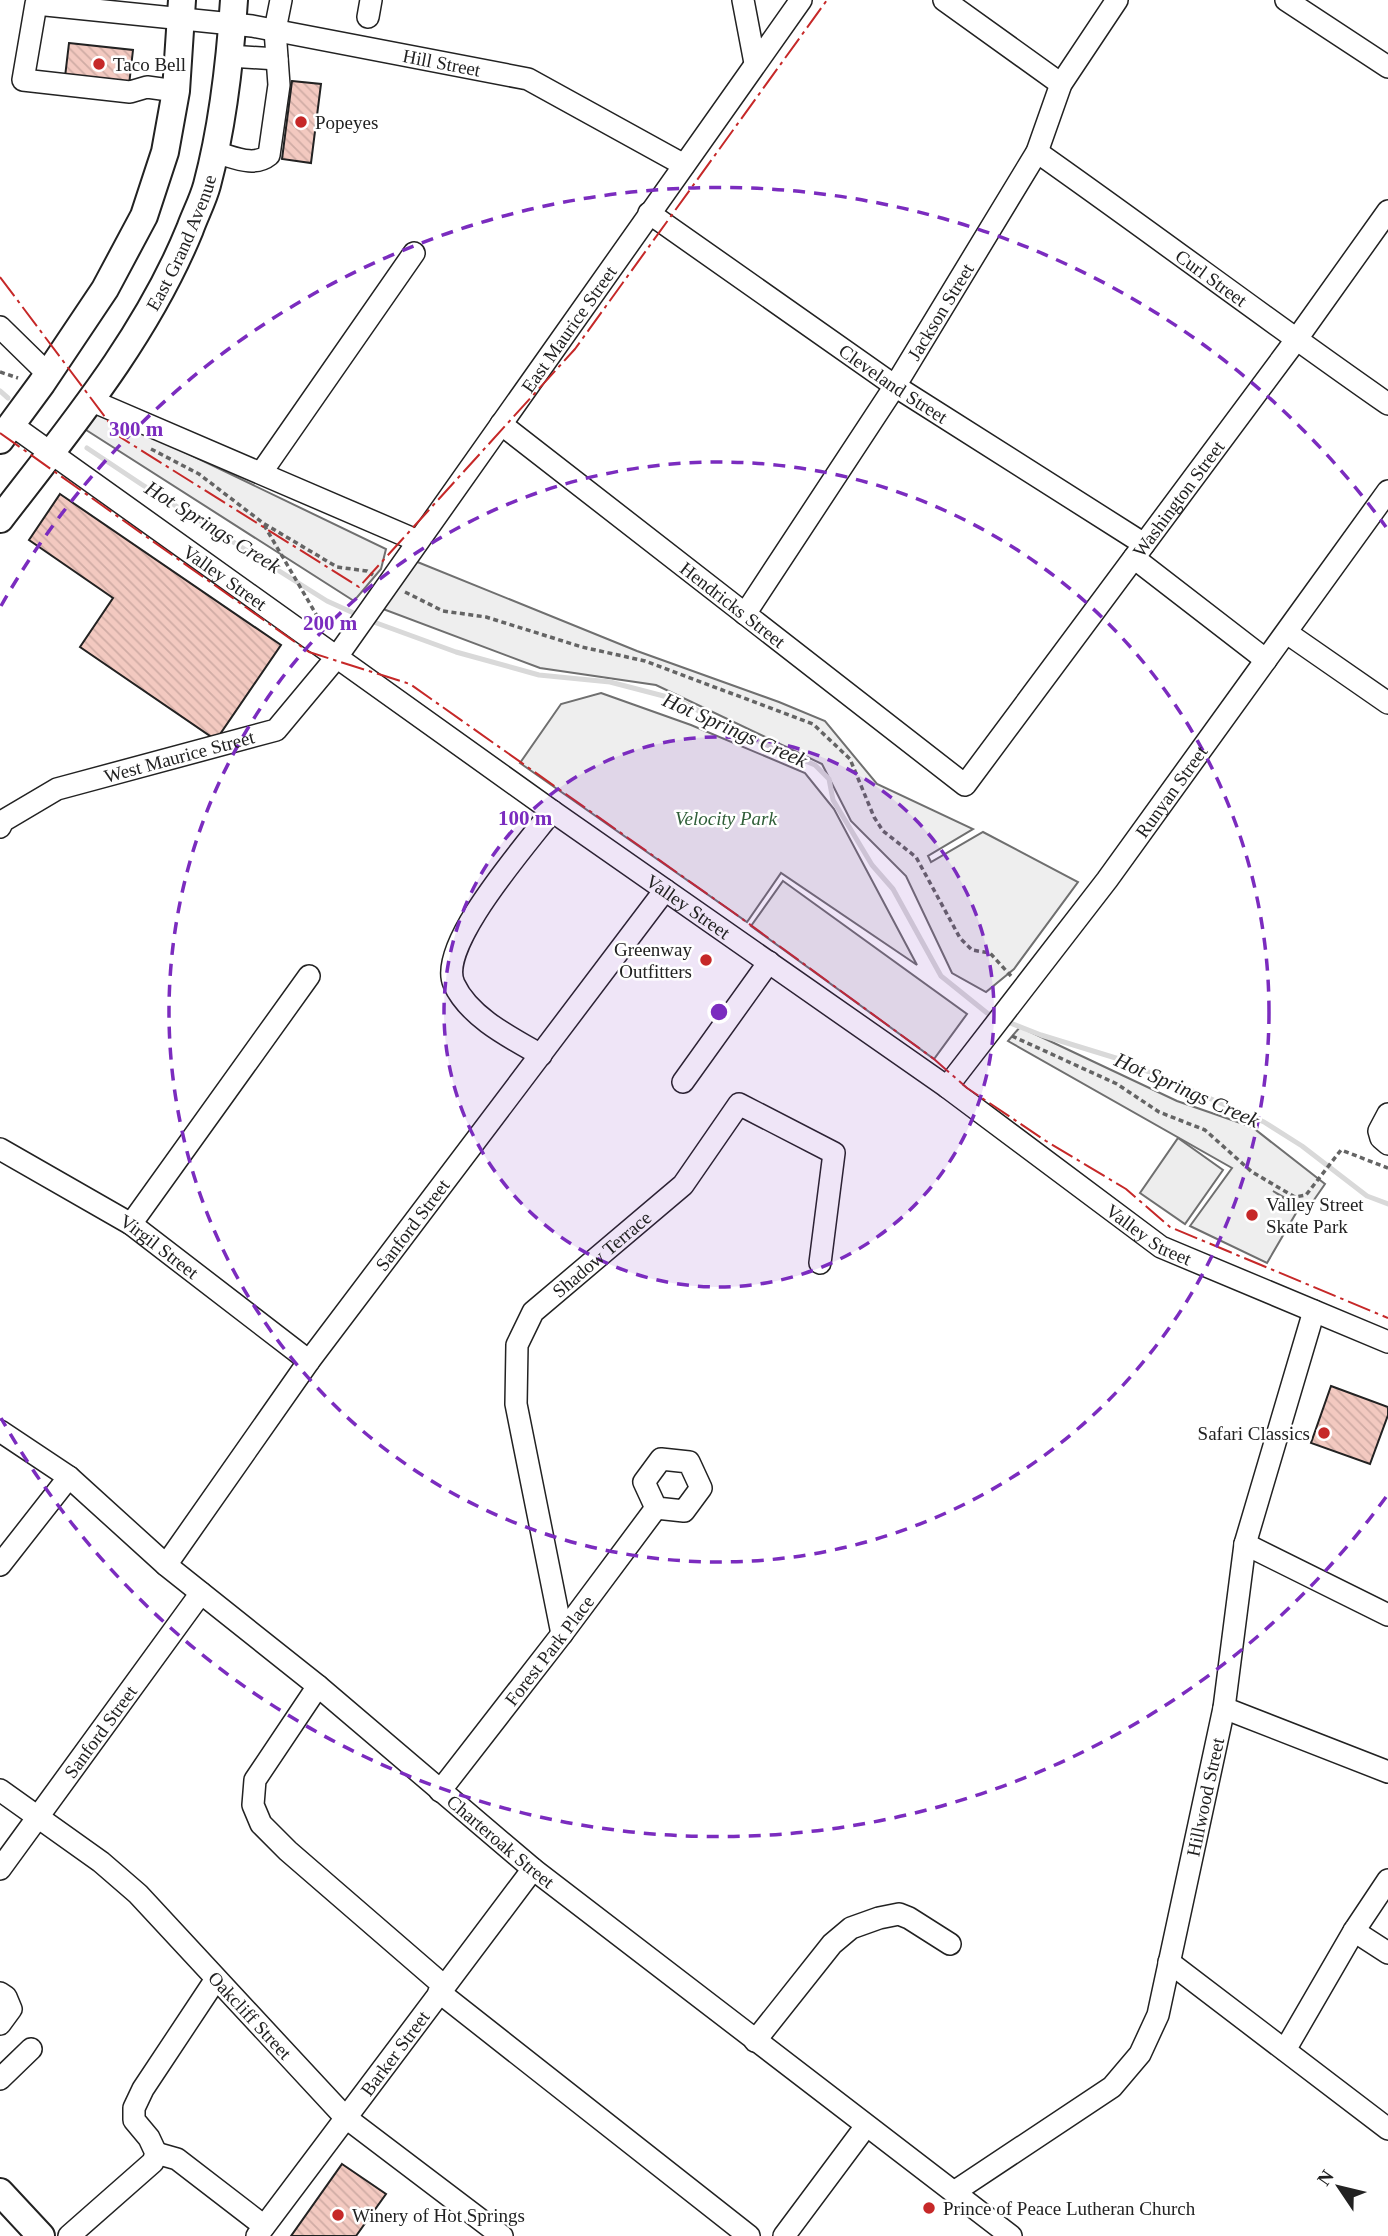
<svg xmlns="http://www.w3.org/2000/svg" width="1388" height="2236" font-family="Georgia,serif">
<style>
.park{fill:#eee;stroke:#6f6f6f;stroke-width:2}
.parking{fill:#ededed;stroke:#6f6f6f;stroke-width:2}
.lines{fill:none;stroke-linecap:round;stroke-linejoin:round}
.stream{stroke:#d9d9d9;stroke-width:5}
.building{fill:url(#building-back-hatch);stroke:#222;stroke-width:2}
.minor-casing{stroke:#222;stroke-width:24}
.major-casing{stroke:#222;stroke-width:30}
.path{stroke:#646464;stroke-width:3.5;stroke-dasharray:5 3.5;stroke-linecap:butt}
.minor{stroke:#fff;stroke-width:21}
.major{stroke:#fff;stroke-width:26}
.power{stroke:#c62828;stroke-width:2;stroke-dasharray:24 5 3.5 5;stroke-linecap:butt}
.ring{fill:none;stroke:#7b2cbf;stroke-width:3.5;stroke-dasharray:12 9}
.poi-dot{fill:#c62828;stroke:#fff;stroke-width:2.5}
.labels{text-anchor:middle;dominant-baseline:central;stroke-width:5;stroke-linejoin:round;paint-order:stroke}
.street-label{font-size:19px;fill:#222;stroke:#fff}
.poi-label{font-size:19px;fill:#222;stroke:#fff;text-anchor:start}
.park-label{font-size:19px;font-style:italic;fill:#2f5e38;stroke:#fff}
.water-label{font-size:21px;font-style:italic;fill:#222;stroke:#fff}
.centre{fill:#7b2cbf;stroke:#fff;stroke-width:3.5}
.ring-label{font-size:21px;text-anchor:middle;font-weight:bold;fill:#7b2cbf;stroke:#fff;stroke-width:5;stroke-linejoin:round;paint-order:stroke}
</style>
<defs>
<pattern id="building-back-hatch" width="6" height="6" patternUnits="userSpaceOnUse" patternTransform="scale(1.75)"><rect width="6" height="6" fill="#f3c9c0"/><path d="M-1 5l2 2M0 0l6 6M5-1l2 2" fill="none" stroke="#d0aca5"/></pattern>
</defs>
<rect width="100%" height="100%" fill="#fff"/>
<!-- park -->
<path class="park" d="M95,409L386,549L381,569L354,601L83,428Z
M415,561L637,651L779,702L825,721L877,784L973,829L928,856L931,862L983,832L1078,882L1014,969L986,992L952,973L906,876L851,821L822,764L656,685L540,668L383,609Z
M601,693L691,725L805,773L834,809L917,965L781,873L747,922L520,763L561,704Z
M1020,1027L1177,1101L1252,1127L1325,1184L1307,1210L1273,1191L1299,1208L1267,1263L1190,1226L1232,1168L1008,1041Z"/>
<!-- parking -->
<path class="parking" d="M783,881L967,1014L934,1059L751,926Z
M1178,1138L1223,1170L1185,1224L1140,1193Z"/>
<g class="lines">
<!-- stream -->
<path class="stream" d="M0,391L8,398
M87,448L141,484L327,601L358,615
M371,621L456,652L539,675L610,682L679,700L739,733L815,765L829,779L833,800L872,865L893,889L941,976L987,1013L997,1017
M1005,1021L1041,1035L1119,1059L1264,1122L1302,1146L1367,1196L1388,1204"/>
</g>
<!-- building -->
<path class="building" d="M69,43L133,50L129,85L65,77Z
M292,81L321,84L311,163L282,159Z
M60,494L281,645L216,740L80,647L113,598L29,540Z
M1331,1386L1388,1407V1415L1370,1464L1311,1443Z
M342,2164L386,2194L356,2236H291Z"/>
<g class="lines">
<defs>
<g id="minor">
<path d="M743,0L755,63"/>
<path d="M944,0L1061,84"/>
<path d="M1286,0L1388,67"/>
<path d="M368,17L371,0"/>
<path d="M229,56L277,59"/>
<path id="s1" d="M176,91L147,87L130,92L23,80L36,4L252,26L528,79L684,165"/>
<path d="M214,152C232,156 253,168 269,155L279,85L275,30L281,0"/>
<path id="s2" d="M1037,152C1155,235 1270,322 1388,404"/>
<path id="s3" d="M649,213L895,386L1144,544"/>
<path d="M0,327L47,373"/>
<path d="M90,400L418,541"/>
<path id="s4" d="M501,424L965,785L1296,340L1388,211"/>
<path id="s5" d="M12,425L552,811L947,1087L1161,1247L1388,1342"/>
<path d="M261,473L414,253"/>
<path d="M1134,558L1266,660"/>
<path id="s6" d="M745,614L895,386L1037,152L1061,84L1117,0"/>
<path d="M1287,633L1388,703"/>
<path id="s7" d="M0,827L3,821L57,789L276,730L336,658L801,0"/>
<path d="M541,1055C511,1038 469,1017 454,984C436,946 528,843 552,811"/>
<path d="M683,1082L769,962"/>
<path id="s8" d="M947,1087L1107,880L1388,491"/>
<path d="M1388,1114L1379,1131L1381,1138L1388,1144"/>
<path id="s9" d="M0,1149L131,1224L309,1361"/>
<path d="M131,1224L309,976"/>
<path id="s10" d="M0,1431L69,1477L166,1565L318,1686L533,1869L1011,2236"/>
<path d="M661,1459L689,1462L701,1488L684,1511L656,1508L644,1482Z"/>
<path d="M1245,1544L1388,1615"/>
<path d="M0,1565L69,1477"/>
<path id="s11" d="M166,1565L309,1361L665,890"/>
<path id="s12" d="M562,1634L516,1404L517,1345L533,1312L683,1185L739,1104L834,1153L820,1263"/>
<path d="M318,1686L255,1780L253,1805L261,1824L288,1851L444,1986"/>
<path d="M1224,1708L1388,1772"/>
<path id="s13" d="M0,1790L101,1862L138,1894L345,2117L502,2236"/>
<path id="s14" d="M440,1791L562,1634L656,1508"/>
<path id="s15" d="M0,1869L201,1593"/>
<path d="M1354,1931L1388,1953"/>
<path d="M1169,1962L1388,2129"/>
<path d="M439,1992L749,2236"/>
<path d="M0,1993L6,1997L11,2009L0,2024"/>
<path d="M755,2041L832,1944L851,1928L879,1918L899,1914L909,1918L950,1944"/>
<path d="M1285,2050L1354,1931L1388,1880"/>
<path d="M0,2079L31,2049"/>
<path d="M156,2153L177,2159L264,2226"/>
<path id="s16" d="M954,2192L1112,2087L1140,2054L1158,2015L1224,1708L1245,1544L1314,1311"/>
<path d="M69,2236L153,2162L156,2153L149,2138L134,2120V2108L143,2089L216,1979"/>
<path id="s17" d="M257,2236L533,1869"/>
<path d="M784,2236L866,2126"/>
</g>
<g id="major">
<path d="M0,440L42,383L105,289L144,216L165,152L176,91L182,0"/>
<path id="s18" d="M0,519C70,428 146,337 190,229C195,215 203,200 207,185C223,125 230,62 234,0"/>
<path d="M0,2192L41,2236"/>
</g>
</defs>
<!-- minor casing -->
<use href="#minor" class="minor-casing"/>
<!-- major casing -->
<use href="#major" class="major-casing"/>
<!-- path -->
<path class="path" d="M0,372L18,378
M151,449L199,474L263,523L337,567L367,571L373,575
M264,525L320,621
M405,592L443,611L486,617L582,647L645,661L813,724L850,759L874,817L883,831L916,857L960,938L972,950L990,953L1011,976
M1012,1036L1117,1084L1159,1112L1205,1130L1252,1172L1295,1197L1306,1195L1341,1150L1388,1168"/>
<!-- minor -->
<use href="#minor" class="minor"/>
<!-- major -->
<use href="#major" class="major"/>
<!-- power -->
<path class="power" d="M0,277L120,437L359,587L575,349L827,0
M0,433L309,652L410,684L730,910L934,1059L967,1088L1046,1141L1126,1189L1170,1227L1388,1318"/>
</g>
<!-- distance rings -->
<circle cx="719" cy="1012" r="275" fill="#7b2cbf" fill-opacity=".12"/>
<g class="ring">
<circle cx="719" cy="1012" r="275"/>
<circle cx="719" cy="1012" r="550"/>
<path d="M1386 1497A825 825 0 0 1 1 1418M1 606A825 825 0 0 1 1386 527"/>
</g>
<!-- markers -->
<g class="poi-dot">
<circle cx="99" cy="64" r="7"/>
<circle cx="301" cy="122" r="7"/>
<circle cx="706" cy="960" r="7"/>
<circle cx="1252" cy="1215" r="7"/>
<circle cx="1324" cy="1433" r="7"/>
<circle cx="929" cy="2208" r="7"/>
<circle cx="338" cy="2215" r="7"/>
</g>
<g class="labels">
<!-- street labels -->
<g class="street-label">
<text stroke="none"><textPath href="#s1" startOffset="642">Hill Street</textPath></text>
<text stroke="none"><textPath href="#s18" startOffset="332">East Grand Avenue</textPath></text>
<text stroke="none"><textPath href="#s2" startOffset="215">Curl Street</textPath></text>
<text stroke="none"><textPath href="#s6" startOffset="360">Jackson Street</textPath></text>
<text stroke="none"><textPath href="#s7" startOffset="793">East Maurice Street</textPath></text>
<text stroke="none"><textPath href="#s3" startOffset="298">Cleveland Street</textPath></text>
<text stroke="none"><textPath href="#s4" startOffset="945">Washington Street</textPath></text>
<text stroke="none"><textPath href="#s5" startOffset="262">Valley Street</textPath></text>
<text stroke="none"><textPath href="#s4" startOffset="294">Hendricks Street</textPath></text>
<text stroke="none"><textPath href="#s7" startOffset="196">West Maurice Street</textPath></text>
<text stroke="none"><textPath href="#s8" startOffset="371">Runyan Street</textPath></text>
<text stroke="none"><textPath href="#s5" startOffset="830">Valley Street</textPath></text>
<text stroke="none"><textPath href="#s11" startOffset="420">Sanford Street</textPath></text>
<text stroke="none"><textPath href="#s5" startOffset="1396">Valley Street</textPath></text>
<text stroke="none"><textPath href="#s9" startOffset="187">Virgil Street</textPath></text>
<text stroke="none"><textPath href="#s12" startOffset="420">Shadow Terrace</textPath></text>
<text stroke="none"><textPath href="#s14" startOffset="178">Forest Park Place</textPath></text>
<text stroke="none"><textPath href="#s15" startOffset="170">Sanford Street</textPath></text>
<text stroke="none"><textPath href="#s16" startOffset="499">Hillwood Street</textPath></text>
<text stroke="none"><textPath href="#s10" startOffset="648">Charteroak Street</textPath></text>
<text stroke="none"><textPath href="#s13" startOffset="338">Oakcliff Street</textPath></text>
<text stroke="none"><textPath href="#s17" startOffset="229">Barker Street</textPath></text>
</g>
<!-- poi labels -->
<g class="poi-label">
<text x="113" y="64">Taco Bell</text>
<text x="315" y="122">Popeyes</text>
<text x="692" y="949" text-anchor="end">Greenway<tspan x="692" dy="22">Outfitters</tspan></text>
<text x="1266" y="1204">Valley Street<tspan x="1266" dy="22">Skate Park</tspan></text>
<text x="1310" y="1433" text-anchor="end">Safari Classics</text>
<text x="943" y="2208">Prince of Peace Lutheran Church</text>
<text x="352" y="2215">Winery of Hot Springs</text>
</g>
<!-- park labels -->
<g class="park-label">
<text x="726" y="818">Velocity Park</text>
</g>
<!-- water labels -->
<g class="water-label">
<text transform="translate(213 527) rotate(32)">Hot Springs Creek</text>
<text transform="translate(735 730) rotate(24)">Hot Springs Creek</text>
<text transform="translate(1187 1090) rotate(24)">Hot Springs Creek</text>
</g>
</g>
<circle cx="719" cy="1012" r="10" class="centre"/>
<g class="ring-label">
<text x="136" y="436">300 m</text>
<text x="330" y="630">200 m</text>
<text x="525" y="825">100 m</text>
</g>
<!-- north arrow -->
<g transform="translate(1339 2187) rotate(305)" stroke="#ffffff" stroke-width="5" paint-order="stroke">
<path d="M0-5L12 26L0 18L-12 26Z" fill="#222222"/>
<text y="-10" font-size="19" font-weight="bold" text-anchor="middle" fill="#222222">N</text>
</g>
</svg>
